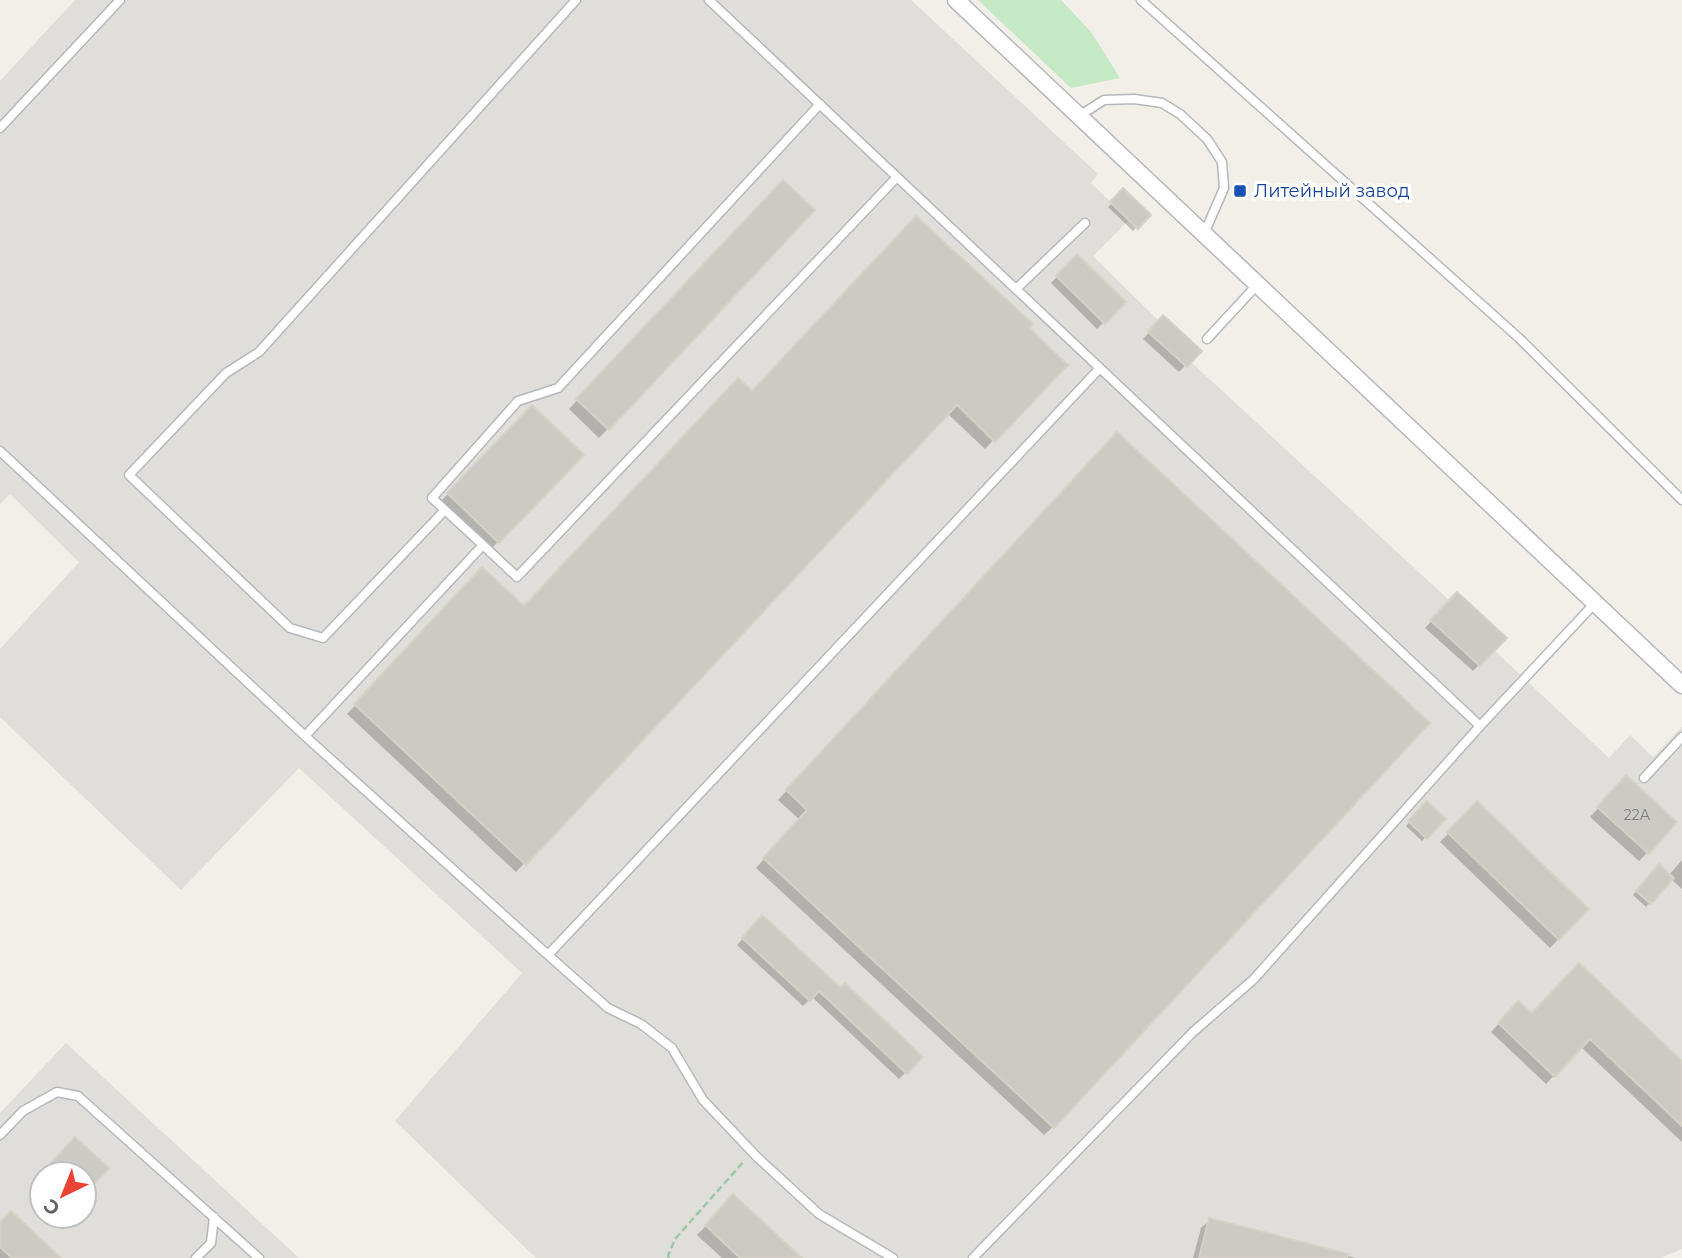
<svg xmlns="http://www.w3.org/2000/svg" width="1682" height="1258" font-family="Montserrat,sans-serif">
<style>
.industrial{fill:#e0deda;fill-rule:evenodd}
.green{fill:#c5e8c5}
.shadow{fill:#0003}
.building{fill:#cccac5;stroke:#d6d1c6;stroke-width:2}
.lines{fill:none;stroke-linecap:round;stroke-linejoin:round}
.lane-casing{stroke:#b5b8bc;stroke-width:11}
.street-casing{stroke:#b5b8bc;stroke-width:19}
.path{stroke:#9cc7a9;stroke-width:2.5;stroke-dasharray:7 3.5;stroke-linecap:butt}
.lane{stroke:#fff;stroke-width:8}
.street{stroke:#fff;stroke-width:16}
.transit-dot{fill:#1a4fb4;stroke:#fff;stroke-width:2.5}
.labels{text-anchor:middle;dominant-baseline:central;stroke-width:7;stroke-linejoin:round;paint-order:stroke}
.number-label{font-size:14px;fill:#7a7d7f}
.transit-label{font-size:18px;fill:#164399;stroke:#fff;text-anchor:start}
</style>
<rect width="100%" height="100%" fill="#f1efe8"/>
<!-- industrial -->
<path class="industrial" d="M75,0H911L1098,174L1091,183L1129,220L1093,256L1158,320L1163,315L1202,351L1192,363L1449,600L1457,592L1507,638L1495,651L1609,758L1630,735L1653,757L1682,727V1249L1660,1258H536L395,1121L522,973L299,768L181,890L0,717V649L79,562L10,494L0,504V81Z
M66,1043L299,1258H0V1113ZM42,1174H84V1216H42Z"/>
<!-- green -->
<path class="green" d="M978,0H1061L1091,32L1120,78L1071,88Z"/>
<!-- shadow -->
<path class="shadow" d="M774,191L813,211L599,438L569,409Z
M1123,191L1149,215L1133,231L1108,207Z
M1077,257L1123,302L1097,329L1051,283Z
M1163,317L1200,351L1179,372L1143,339Z
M1026,328L1065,365L985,449L947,413L516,872L347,714L474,578L524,608L752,393Z
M532,407L581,455L489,551L439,503Z
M1109,443L1053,1127L1044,1135L756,868L800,820L778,800Z
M1457,594L1504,638L1473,671L1425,628Z
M1617,787L1648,852L1639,861L1590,817Z
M1427,803L1444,819L1422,841L1406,826Z
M1477,804L1587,909L1550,948L1440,842Z
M1682,860V889L1671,879L1646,907L1633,895L1659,867L1669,875Z
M762,918L841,990L921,1057L899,1079L812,997L803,1006L737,945Z
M1518,1003L1531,1015L1682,1063V1142L1581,1047L1546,1084L1491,1032Z
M75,1139L106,1168L84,1192V1174H51L46,1170Z
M734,1197L799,1258H722L697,1235Z
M1210,1220L1356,1258H1193L1201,1228Z
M0,1225L59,1258H0Z"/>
<!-- building -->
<path class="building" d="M783,180L815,210L609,430L576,399Z
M1123,188L1151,215L1138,229L1110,202Z
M916,216L1033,324L1029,328L1068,365L995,442L957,405L526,865L354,704L482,567L524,606L738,378L752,391Z
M1077,254L1126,302L1105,324L1056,276Z
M1163,315L1202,351L1187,367L1148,332Z
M532,405L584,455L499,543L447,493Z
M1117,432L1430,723L1054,1128L763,858L807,810L786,790Z
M1457,592L1507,638L1480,666L1430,620Z
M1626,775L1677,822L1649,854L1597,807Z
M1427,801L1446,819L1427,839L1408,821Z
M1477,801L1589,909L1559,940L1447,832Z
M1659,864L1674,878L1651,904L1636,891Z
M762,915L841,988L845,983L923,1057L907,1074L819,991L810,1001L742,938Z
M1579,963L1682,1061V1126L1590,1039L1555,1077L1498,1023L1518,1001L1532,1013Z
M75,1137L109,1168L84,1195V1174H64L51,1163Z
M733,1194L802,1258H740L705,1225Z
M11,1211L61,1258H12L0,1247V1222Z
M1209,1218L1348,1254L1347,1258H1199Z"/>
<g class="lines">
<defs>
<path id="lane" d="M709,0L1480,726
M1141,0L1519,338L1682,500
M1079,116L1104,100L1134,99L1162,103L1180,114L1207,139L1222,162L1224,188L1204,234
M0,128L120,0
M1016,289L1085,223
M1207,339L1257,285
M0,451L305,736L548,955
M445,510L323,638L290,628L129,475L226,373L259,352L576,0
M483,545L432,498L518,401L558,388L820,104
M305,736L483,545L517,577L897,177
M1644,778L1682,737
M0,1135L23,1111L57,1092L78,1096L259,1258
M196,1258L211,1243L214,1217
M893,1258L819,1214L757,1157L703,1100L672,1048L641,1024L608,1008L548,955L1100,368
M973,1258L1193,1032L1254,979L1480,726L1595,603"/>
<path id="street" d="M956,0L1682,685"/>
</defs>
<!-- lane casing -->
<use href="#lane" class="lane-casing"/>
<!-- street casing -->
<use href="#street" class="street-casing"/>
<!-- path -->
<path class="path" d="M669,1258L668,1256L675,1239L745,1160"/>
<!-- lane -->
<use href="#lane" class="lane"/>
<!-- street -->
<use href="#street" class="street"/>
</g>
<!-- markers -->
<rect class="transit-dot" x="1233" y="184" width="14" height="14" rx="3.5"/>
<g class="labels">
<!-- number labels -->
<g class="number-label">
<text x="1637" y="815">22А</text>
</g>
<!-- transit labels -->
<g class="transit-label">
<text x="1254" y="191">Литейный завод</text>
</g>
</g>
<!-- north arrow -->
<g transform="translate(63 1195) rotate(223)"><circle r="33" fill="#ffffff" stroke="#bfc1c3" stroke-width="2"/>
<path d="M0-5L12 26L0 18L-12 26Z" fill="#ea4335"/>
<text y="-10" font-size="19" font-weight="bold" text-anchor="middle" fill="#5f6368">С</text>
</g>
</svg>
